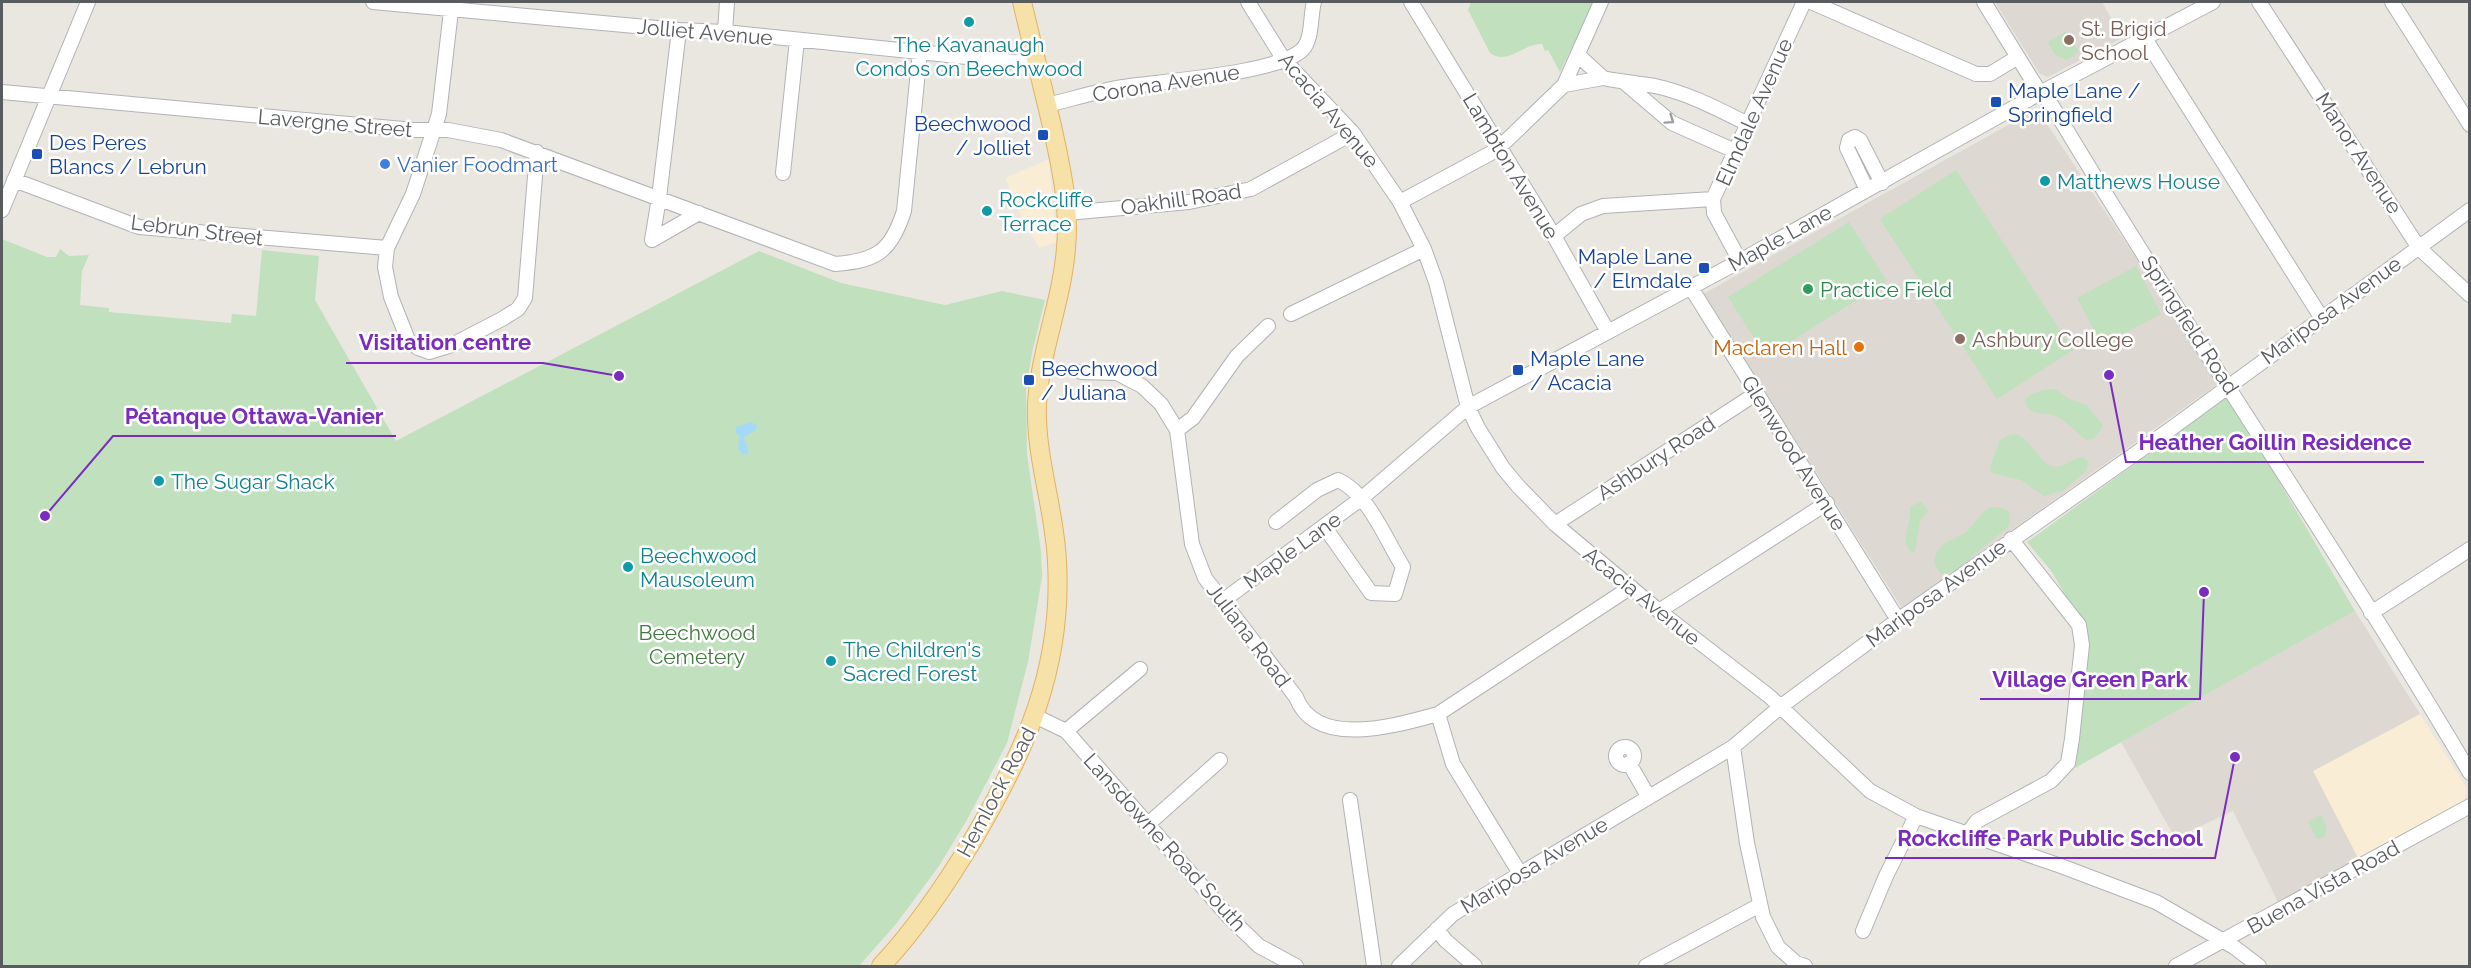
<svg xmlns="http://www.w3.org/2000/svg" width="2471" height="968" font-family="Raleway,sans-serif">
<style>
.commercial{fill:#f9edd5}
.education{fill:#ddd8d1}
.green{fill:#c1e0be}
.water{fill:#a4daf5}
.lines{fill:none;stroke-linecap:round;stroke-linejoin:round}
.minor-casing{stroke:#b0b3b6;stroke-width:16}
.major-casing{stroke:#e2b161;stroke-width:20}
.minor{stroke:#fff;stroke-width:14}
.major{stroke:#f6e2a9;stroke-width:18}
.oneway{stroke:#9b9d9f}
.culture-dot{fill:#0f9aa8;stroke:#fff;stroke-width:2}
.education-dot{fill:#8d6e63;stroke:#fff;stroke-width:2}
.transit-dot{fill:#1a4fb4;stroke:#fff;stroke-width:2}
.shop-dot{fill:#3f7fe0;stroke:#fff;stroke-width:2}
.leisure-dot{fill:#2e9e5b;stroke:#fff;stroke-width:2}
.food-dot{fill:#e8710a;stroke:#fff;stroke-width:2}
.labels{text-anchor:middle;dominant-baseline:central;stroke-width:5;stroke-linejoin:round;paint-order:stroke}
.education-label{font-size:21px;fill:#785e54;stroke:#fff;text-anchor:start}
.street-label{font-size:21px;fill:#595c5f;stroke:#fff}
.culture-label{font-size:21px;fill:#0d838f;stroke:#fff;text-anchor:start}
.transit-label{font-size:21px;fill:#164399;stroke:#fff;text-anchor:start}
.shop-label{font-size:21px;fill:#366cbe;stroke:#fff;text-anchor:start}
.leisure-label{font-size:21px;fill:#27864d;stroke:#fff;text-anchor:start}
.food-label{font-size:21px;fill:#c56008;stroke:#fff;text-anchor:end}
.park-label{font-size:21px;fill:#3f7b3b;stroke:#fff}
.leader{fill:none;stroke:#7b2cbf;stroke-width:2}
.callout-dot{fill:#7b2cbf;stroke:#fff;stroke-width:2}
.callout-label{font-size:22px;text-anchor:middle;font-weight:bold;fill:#7b2cbf;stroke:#fff;stroke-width:5;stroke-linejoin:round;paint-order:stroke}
</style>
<rect width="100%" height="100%" fill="#eae7e0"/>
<!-- commercial -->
<path class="commercial" d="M1049,159L1056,242L1039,248L1021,217L1005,178Z
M2420,714L2467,789L2464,803L2359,860L2313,771Z"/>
<!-- education -->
<path class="education" d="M1995,2H2102L2122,38L2048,77L2040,74Z
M2037,109L2219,383L1902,608L1703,294Z
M2355,611L2420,714L2313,771L2359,860L2278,902L2233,811L2175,838L2121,742Z"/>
<!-- green -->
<path class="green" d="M1471,2H1594L1560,72L1548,50L1545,51L1542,44C1524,43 1507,66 1490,53L1468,10Z
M2066,31L2079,52L2067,60L2055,55L2048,42Z
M1956,170L2073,350L1997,399L1880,219Z
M1849,222L1887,281L1766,357L1728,297Z
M2,239L47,257H56L60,249L69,256L89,255L82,271L80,305L109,308V312L231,323L232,314L256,316L262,250L319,256L315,300L396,441L759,251L841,283L945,305L1002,291L1045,300L1032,353L1026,390L1027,454L1041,551L1042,577L1028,662L1007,743L968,818L939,866L896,924L859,966H2Z
M2136,266L2161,314L2102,345L2077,298Z
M2056,389L2067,398L2087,405L2103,426L2094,439L2086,440C2079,435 2067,422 2060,418C2047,409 2027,420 2025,399C2034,391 2044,390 2056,389Z
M2229,396L2355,611L2075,768L2083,695L2082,625L2052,572L2027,542Z
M2012,434C2031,434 2034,460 2052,466C2062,470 2073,457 2083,457L2088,461L2087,470L2064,490L2044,496L2021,480L1992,473L1990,467L2000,440Z
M1921,501L1928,511L1920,521L1915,551L1912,553C1898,539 1912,527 1910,507Z
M1990,507C2006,508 2014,509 2008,527L1954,572L1940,574L1934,561C1941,537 1951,544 1967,531C1976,524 1979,513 1990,507Z
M2321,815C2325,823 2330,830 2323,838L2317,839L2308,822Z"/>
<!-- water -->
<path class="water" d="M751,422L757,425L756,430L744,437L749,453L743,455L738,449L740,436L736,433V427Z"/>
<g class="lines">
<defs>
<path id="minor" d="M373,2L679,30L725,32L1015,62L1036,59
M452,2L439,114L413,194L387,248L385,267L391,297L408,340L418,348L429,352L452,345L502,319L518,309L525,298L537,152
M1248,2L1284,60L1353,133L1400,202L1424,249L1436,282L1468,407L1478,428L1503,468L1518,486L1555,524L1659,611L1769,696L1870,791L1916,816L2061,866L2156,902L2234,947L2259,966
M1411,2L1554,236L1608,332
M1811,2L1976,74H1990L2018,57
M1984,2L2040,93L2051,104C2186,330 2336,546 2470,773
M2259,2L2419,248L2470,295
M2392,2L2470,125
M679,30L659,198L652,240L699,213
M725,32L727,2
M2144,37L2321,317
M1603,78C1621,82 1638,83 1655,86C1688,93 1718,109 1748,124
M1625,83L1672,123L1735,151
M1564,85L1603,78L1578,55
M2,92L414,130H448L501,140L835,264C876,261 891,252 904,211L920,51
M1047,105C1072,99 1098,91 1123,87C1161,81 1276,74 1302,50C1313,39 1310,16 1314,2
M783,173L797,40
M14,180L139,227L387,248
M1867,190L1847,148L1849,140L1855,137L1860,140L1882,183
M1713,199L1804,2
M1713,199L1714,213L1740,261
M1400,202L1491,153L1506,141L1564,85L1601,2
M2,210L88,2
M1067,213L1189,202L1251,189L1353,133
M1554,236L1581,214L1603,206L1713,199
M1690,286L1898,620
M1291,314L1424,249
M1081,372L1117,373L1142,386L1161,404L1177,430L1192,544L1205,578L1296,697C1316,750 1397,725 1438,714L1631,587
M1177,430L1193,418L1237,356L1268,326
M1276,522L1317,490L1338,480C1368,493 1386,540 1403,567L1395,594L1371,593L1324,526
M1555,524L1757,393
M1221,602L1362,498L1468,407L1740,261L2040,93L2213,2
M1659,611L1827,503
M2371,613L2470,549
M1438,714L1453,764L1521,875
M1035,716L1066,731L1229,917L1259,946L1296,966
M1066,731L1140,669
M1733,747L1747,843L1763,917L1778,947L1796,963L1805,966
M1616 756a9 9 0 1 1 18 0a9 9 0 1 1-18 0Z
M1629,763L1648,796
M1350,800L1374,966
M1147,825L1220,760
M1967,834L1977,821L2051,781L2068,763L2072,739L2082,645L2079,625L2011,539
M1437,929L1445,940L1475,966
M1863,931L1886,876L1916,816
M1399,966L1453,914L1733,747L1780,707L1898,620L2172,428L2470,210
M1646,966L1760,905
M2176,966L2470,806"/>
<path id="major" d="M881,966C917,928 947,883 974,838C1026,750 1063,667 1057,562C1055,509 1035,458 1037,404C1040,351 1062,301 1066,248C1070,206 1061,167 1052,126C1042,85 1032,43 1022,2"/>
</defs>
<!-- minor casing -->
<use href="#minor" class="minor-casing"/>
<!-- major casing -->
<use href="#major" class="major-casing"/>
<!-- minor -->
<use href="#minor" class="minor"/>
<!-- major -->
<use href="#major" class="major"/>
</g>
<!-- one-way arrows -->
<defs><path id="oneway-chevron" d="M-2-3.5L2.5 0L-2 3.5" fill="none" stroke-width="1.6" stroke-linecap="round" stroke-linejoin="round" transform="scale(1.5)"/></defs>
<use class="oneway" href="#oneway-chevron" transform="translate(1670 120) rotate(35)"/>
<!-- markers -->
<g class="culture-dot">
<circle cx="969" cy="22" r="6"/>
<circle cx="2045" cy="181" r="6"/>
<circle cx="987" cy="211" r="6"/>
<circle cx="159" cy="481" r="6"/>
<circle cx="628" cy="567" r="6"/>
<circle cx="831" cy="661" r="6"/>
</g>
<g class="education-dot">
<circle cx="2069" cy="40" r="6"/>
<circle cx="1960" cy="339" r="6"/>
</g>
<g class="transit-dot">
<rect x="1990" y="96" width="12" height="12" rx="3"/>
<rect x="1037" y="129" width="12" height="12" rx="3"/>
<rect x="31" y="148" width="12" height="12" rx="3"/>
<rect x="1698" y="262" width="12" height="12" rx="3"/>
<rect x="1512" y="364" width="12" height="12" rx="3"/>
<rect x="1023" y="374" width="12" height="12" rx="3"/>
</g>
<circle class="shop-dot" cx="385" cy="164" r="6"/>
<circle class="leisure-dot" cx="1808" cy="289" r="6"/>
<circle class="food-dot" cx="1859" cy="347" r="6"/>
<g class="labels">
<!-- education labels -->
<g class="education-label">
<text x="2081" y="28">St. Brigid<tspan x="2081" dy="24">School</tspan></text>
<text x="1972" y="339">Ashbury College</text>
</g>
<!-- street labels -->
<g class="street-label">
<text transform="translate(705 32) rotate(5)">Jolliet Avenue</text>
<text transform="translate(1166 83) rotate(-9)">Corona Avenue</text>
<text transform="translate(1329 110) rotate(50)">Acacia Avenue</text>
<text transform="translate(1754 112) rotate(-66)">Elmdale Avenue</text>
<text transform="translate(335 123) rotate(5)">Lavergne Street</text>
<text transform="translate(2359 153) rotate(57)">Manor Avenue</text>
<text transform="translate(1511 166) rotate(59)">Lambton Avenue</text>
<text transform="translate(1181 199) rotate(-8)">Oakhill Road</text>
<text transform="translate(197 230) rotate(7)">Lebrun Street</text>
<text transform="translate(1780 238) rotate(-29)">Maple Lane</text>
<text transform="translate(2331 310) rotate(-36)">Mariposa Avenue</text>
<text transform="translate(2190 325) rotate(57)">Springfield Road</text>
<text transform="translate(1794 453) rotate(58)">Glenwood Avenue</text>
<text transform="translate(1656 458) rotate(-33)">Ashbury Road</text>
<text transform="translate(1292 550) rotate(-36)">Maple Lane</text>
<text transform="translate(1936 593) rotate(-36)">Mariposa Avenue</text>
<text transform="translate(1642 596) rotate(39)">Acacia Avenue</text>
<text transform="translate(1249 635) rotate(53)">Juliana Road</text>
<text transform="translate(996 792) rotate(-62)">Hemlock Road</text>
<text transform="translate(1165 842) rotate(48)">Lansdowne Road South</text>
<text transform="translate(1534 865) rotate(-31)">Mariposa Avenue</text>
<text transform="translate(2323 887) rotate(-29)">Buena Vista Road</text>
</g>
<!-- culture labels -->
<g class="culture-label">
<text x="969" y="44" text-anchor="middle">The Kavanaugh<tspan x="969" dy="24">Condos on Beechwood</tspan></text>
<text x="2057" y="181">Matthews House</text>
<text x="999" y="199">Rockcliffe<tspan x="999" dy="24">Terrace</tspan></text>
<text x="171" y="481">The Sugar Shack</text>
<text x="640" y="555">Beechwood<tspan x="640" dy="24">Mausoleum</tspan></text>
<text x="843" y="649">The Children's<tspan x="843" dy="24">Sacred Forest</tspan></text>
</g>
<!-- transit labels -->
<g class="transit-label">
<text x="2008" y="90">Maple Lane /<tspan x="2008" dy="24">Springfield</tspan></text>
<text x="1031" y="123" text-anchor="end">Beechwood<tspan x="1031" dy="24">/ Jolliet</tspan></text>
<text x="49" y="142">Des Peres<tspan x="49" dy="24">Blancs / Lebrun</tspan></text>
<text x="1692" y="256" text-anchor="end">Maple Lane<tspan x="1692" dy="24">/ Elmdale</tspan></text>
<text x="1530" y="358">Maple Lane<tspan x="1530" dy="24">/ Acacia</tspan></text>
<text x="1041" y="368">Beechwood<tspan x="1041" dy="24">/ Juliana</tspan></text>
</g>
<!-- shop labels -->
<g class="shop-label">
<text x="397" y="164">Vanier Foodmart</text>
</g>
<!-- leisure labels -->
<g class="leisure-label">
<text x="1820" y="289">Practice Field</text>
</g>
<!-- food labels -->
<g class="food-label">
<text x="1847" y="347">Maclaren Hall</text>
</g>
<!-- park labels -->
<g class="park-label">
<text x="697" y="632">Beechwood<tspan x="697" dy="24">Cemetery</tspan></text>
</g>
</g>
<!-- callouts -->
<path class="leader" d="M619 376L543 363H346M45 516L113 436H396M2109 375L2126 462H2424M2204 592L2200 699H1980M2235 757L2215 858H1885"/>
<g class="callout-dot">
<circle cx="619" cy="376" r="6"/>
<circle cx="45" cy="516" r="6"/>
<circle cx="2109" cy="375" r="6"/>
<circle cx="2204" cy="592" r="6"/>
<circle cx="2235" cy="757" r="6"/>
</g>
<g class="callout-label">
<text x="445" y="350">Visitation centre</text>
<text x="254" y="424">Pétanque Ottawa-Vanier</text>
<text x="2275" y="450">Heather Goillin Residence</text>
<text x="2090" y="687">Village Green Park</text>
<text x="2050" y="846">Rockcliffe Park Public School</text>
</g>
<!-- border -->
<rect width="2471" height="968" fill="none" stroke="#595c5f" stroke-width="6"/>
</svg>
